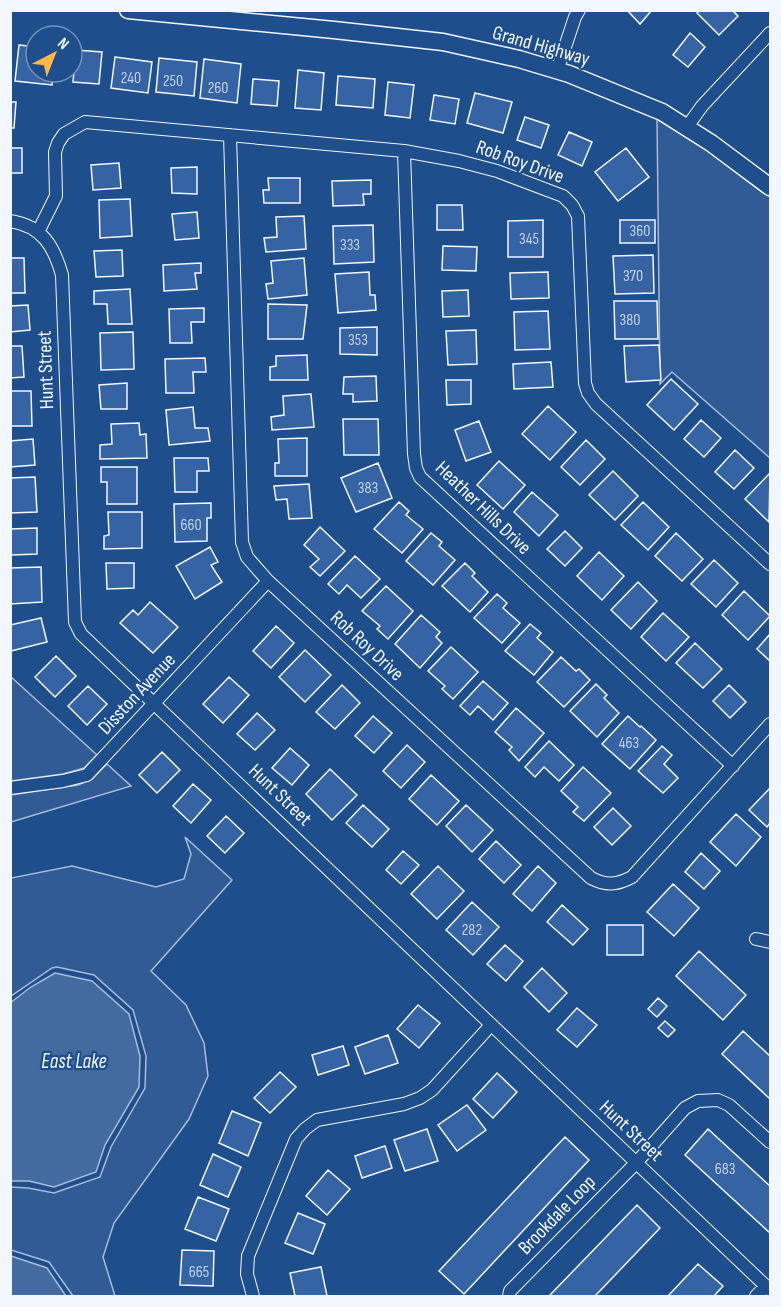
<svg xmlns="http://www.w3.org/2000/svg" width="781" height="1307" font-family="'Sofia Sans Condensed',sans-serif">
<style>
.built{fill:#305b95;stroke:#a8bbd7;stroke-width:1.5}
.water{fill:#446ba0;stroke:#a8bbd7;stroke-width:1.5}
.building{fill:#3563a3;stroke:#f2f6ff;stroke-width:1.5}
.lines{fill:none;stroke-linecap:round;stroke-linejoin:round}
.street-casing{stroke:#f2f6ff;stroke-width:14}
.secondary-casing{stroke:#f2f6ff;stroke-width:19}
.street{stroke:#1f4e8c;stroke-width:12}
.secondary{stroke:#1f4e8c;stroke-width:16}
.labels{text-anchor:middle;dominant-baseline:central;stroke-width:4.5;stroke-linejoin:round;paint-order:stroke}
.number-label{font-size:16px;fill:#c3d1e8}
.street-label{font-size:20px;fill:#f2f6ff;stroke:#1f4e8c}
.water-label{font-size:21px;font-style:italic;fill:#f2f6ff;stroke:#1f4e8c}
</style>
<rect width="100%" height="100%" fill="#1f4e8c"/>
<!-- built -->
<path class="built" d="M657,119L731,165L770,197V458L672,372L660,384Z
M10,676L97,755L84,768L63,774L11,781Z
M107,764L131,786L11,822V795L78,785L92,779Z
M185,837L232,880L151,971L186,1005L204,1043L208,1076L189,1119L114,1223L103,1257L115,1296H73L49,1262L11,1250V1187L28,1188L54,1193L100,1177L111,1147L145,1088L146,1056L133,1010L94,975L57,967L52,968L11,996V878L72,866L156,887L184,879L191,854Z"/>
<!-- water -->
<path class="water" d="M55,973L92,981L129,1014L140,1056L139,1087L105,1145L96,1172L54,1187L29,1181H11L10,1003L31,987Z
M11,1256L47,1268L66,1296H11Z"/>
<!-- building -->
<path class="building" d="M627,10H652L640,24Z
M700,10H732L738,16L719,35L697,13Z
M690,33L705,47L688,67L673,55Z
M19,45L36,47V72H53L52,85L15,81Z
M76,50L102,52L99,84L73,82Z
M115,57L152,62L148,93L111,88Z
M159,58L197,62L194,96L156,92Z
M204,59L241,64L237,103L200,98Z
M298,70L324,73L321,110L295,108Z
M338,76L375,79L373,108L336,105Z
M253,79L279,81L277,106L251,104Z
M388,82L414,85L410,118L385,115Z
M475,93L512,102L503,133L467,123Z
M434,95L459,99L455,124L430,120Z
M10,102H16L14,128H10Z
M525,117L549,125L541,148L517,140Z
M569,132L592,142L582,166L558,155Z
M10,148H22V173H10Z
M626,148L649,177L618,201L595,172Z
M119,163L121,188L93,190L91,165Z
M197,167V194L172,193L171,168Z
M268,178H300V203H264L263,190H269Z
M371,180V194H363L364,205L333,206L332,181Z
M130,199L132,236L100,238L99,200Z
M437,205H462L463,230H437Z
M197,212L199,238L175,240L172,214Z
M304,216L306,249L266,252L264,238L277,237L276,217Z
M543,220V257H508V221Z
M620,220H655V243H620Z
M373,225L374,262L334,264L333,226Z
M443,246L477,247L476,271L442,270Z
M122,250L123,276L96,277L94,251Z
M653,255L654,293L615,294L613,256Z
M10,258H24L25,293H10Z
M304,258L307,295L268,299L266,284L273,283L271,261Z
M201,263V273H195L197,289L164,291L163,265Z
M369,272L370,295H375L376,310L338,313L335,274Z
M548,272L549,298L511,299L510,273Z
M130,289L132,324H108L107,304H94V291Z
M468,290L469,316L443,317L442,291Z
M614,301H657L658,339H615Z
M268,304L307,305L303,339H268Z
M28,305L30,330L10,332V306Z
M204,308V322H191L192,343H170L169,309Z
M548,311L550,349L515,350L514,312Z
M377,327V355L340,354V328Z
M476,330L477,364L448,365L446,331Z
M133,332L134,369L101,370L100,333Z
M659,345L661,380L626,382L624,346Z
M10,346H22L24,377L10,378Z
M307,355L308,380H270V367L276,366V356Z
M205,358L206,372H193L194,393H166L165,359Z
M551,362L553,387L514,389L513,364Z
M376,376L377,401L353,402V394H343L344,377Z
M671,379L698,404L674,430L647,405Z
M446,380H471V404L447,405Z
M127,383V409H101L99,385Z
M10,391H31L32,426H10Z
M311,394L314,427L272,430L271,417L284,415L283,396Z
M548,406L576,432L550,460L522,434Z
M193,407L195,428H208L210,441L169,445L166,410Z
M343,419H378L379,455H344Z
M701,420L721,438L704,457L684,439Z
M479,421L491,452L466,461L455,430Z
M139,423L140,435L146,434L147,458L100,459V445L112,444L111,424Z
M307,438V476H275V463H279L278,439Z
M33,439L35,465L10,467V441Z
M586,440L605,459L580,485L561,467Z
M735,450L754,468L734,489L715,472Z
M174,458H208L209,471H197V492H175Z
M499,461L525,485L503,509L477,485Z
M378,463L392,498L356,512L341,478Z
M101,467H137V504H107V482H101Z
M613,471L638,496L615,520L589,495Z
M769,474L770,475L769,522L745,499Z
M35,477L37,512L10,513V478Z
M309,484L312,518L289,519L287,499L276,500L274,486Z
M532,492L558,515L539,536L514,512Z
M399,502L409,511L406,515L423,529L402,553L374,529Z
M643,502L669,527L648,550L621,525Z
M211,503V518H207V541L175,542L174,504Z
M108,512H142V548L104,549V536L109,535Z
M320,527L345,551L320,576L310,567L319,559L304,545Z
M37,528V554L11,555L10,529Z
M565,531L582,548L565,566L547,549Z
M431,533L442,542L439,546L455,560L433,585L406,561Z
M676,533L703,559L682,581L655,556Z
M210,547L218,562L211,565L222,582L195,599L176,566Z
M599,552L624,576L602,600L577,576Z
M355,556L380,579L361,598L347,585L339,594L328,584Z
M714,560L738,583L716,607L691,584Z
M106,563H134V588L107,589Z
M465,563L475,573L472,576L488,592L470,612L442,586Z
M41,567L42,602L10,604V568Z
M638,582L657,601L631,629L611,610Z
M386,586L413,611L388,639L377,629L380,626L362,611Z
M744,591L770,616L748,640L722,615Z
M497,594L507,603L503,608L520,623L502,643L474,618Z
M150,602L178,627L153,653L120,623L133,610L138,615Z
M663,613L689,637L666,661L641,637Z
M421,615L440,632L436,637L442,643L420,668L395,644Z
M41,618L47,642L11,651L10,625Z
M530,624L541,633L537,638L553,652L534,675L505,651Z
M276,626L294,643L271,668L253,651Z
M770,634V661L757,649Z
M695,643L722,669L703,688L676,663Z
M451,647L478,672L453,699L442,689L445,686L428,671Z
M305,650L331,675L305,702L279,677Z
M56,656L76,676L55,697L35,677Z
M561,657L576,671L579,669L590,680L564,707L537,682Z
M229,677L249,695L223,723L203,704Z
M483,681L508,703L493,720L478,706L470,715L460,706Z
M596,684L607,695L604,698L619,713L597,737L570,711Z
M342,685L360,703L335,729L316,712Z
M729,685L746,702L730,718L713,701Z
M88,686L107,704L87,725L68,706Z
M516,708L544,733L519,761L509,750L512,747L495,732Z
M257,713L275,730L255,750L237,734Z
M373,716L392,733L374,753L355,736Z
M628,716L640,727L641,726L656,740L630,769L602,744Z
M549,741L574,765L559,781L544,767L535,777L525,767Z
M407,745L425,762L401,788L383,771Z
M662,746L672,755L664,764L678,778L663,793L638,771Z
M290,748L309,765L292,785L272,768Z
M162,752L180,770L157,793L139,775Z
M583,767L611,793L584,821L573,812L578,807L561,791Z
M330,769L357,795L332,820L306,794Z
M431,775L459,801L437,825L409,799Z
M193,784L211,800L191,823L173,806Z
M770,788V823L767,827L749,810Z
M363,805L389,829L372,847L346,823Z
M466,805L493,830L472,852L446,826Z
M613,808L631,826L612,845L594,827Z
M736,814L761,837L736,866L710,842Z
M226,816L244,833L225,853L207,836Z
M496,841L521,865L504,883L479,859Z
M403,851L419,865L401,884L386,870Z
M701,853L720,871L704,889L685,872Z
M438,866L464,891L437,919L411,894Z
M538,866L556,883L532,911L513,894Z
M673,884L699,908L674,936L647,912Z
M472,902L499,927L473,955L446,930Z
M562,905L588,929L573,945L547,922Z
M607,925H643V955H607Z
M505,945L523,961L506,981L487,964Z
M699,951L746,995L723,1020L676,976Z
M542,968L567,993L549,1012L524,987Z
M658,998L667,1006L657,1017L648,1009Z
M418,1005L440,1023L419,1048L397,1029Z
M577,1008L597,1025L577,1047L557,1030Z
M665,1021L675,1030L668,1037L658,1028Z
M743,1031L770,1056V1099L722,1054Z
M388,1035L398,1063L365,1074L355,1047Z
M343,1046L349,1065L318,1075L312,1055Z
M280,1072L296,1087L270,1113L254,1098Z
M497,1073L517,1092L493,1118L473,1099Z
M467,1105L486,1130L457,1151L438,1125Z
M232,1111L261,1123L248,1156L219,1143Z
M427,1129L438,1161L405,1171L394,1140Z
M708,1129L770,1186V1233L685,1155Z
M565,1137L589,1160L464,1294L439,1271Z
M385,1146L392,1168L362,1178L355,1156Z
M213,1154L241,1167L228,1197L200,1185Z
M328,1170L350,1189L327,1215L306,1196Z
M198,1197L229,1209L216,1241L185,1229Z
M637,1205L660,1228L595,1296H549Z
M298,1213L325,1224L313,1254L285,1243Z
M182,1250L214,1251L213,1286L180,1285Z
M698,1264L723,1286L714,1296H668Z
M321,1267L327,1296H295L290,1273Z"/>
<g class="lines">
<defs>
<path id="street" d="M557,71L575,17L579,10
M687,127L702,106L770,33
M230,135L242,542L247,557L268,581L591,878C606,886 617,885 632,877L770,724
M404,151L414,454L416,468L420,477L733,766
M10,221C43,226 54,247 62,275L75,622L81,634L770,1290
M38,232L56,196L55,152L58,143L64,134L85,122L404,151L459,161L497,171L563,196L572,205L578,216L585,383L588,393L596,404L770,564
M10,788L63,781L87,775L268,581
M756,939L770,942
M253,1296L247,1274L248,1256L296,1139L305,1129L317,1120L404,1104L420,1098L432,1090L491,1025
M509,1296L510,1291L636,1163L685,1108L698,1101L718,1100L729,1105L770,1142
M756,1296L766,1286"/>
<path id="secondary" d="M128,10L334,30L443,42L519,59L569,74L662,112L711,143L770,187"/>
</defs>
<!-- street casing -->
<use href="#street" class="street-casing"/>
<!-- secondary casing -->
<use href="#secondary" class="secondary-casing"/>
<!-- street -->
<use href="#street" class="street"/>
<!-- secondary -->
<use href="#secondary" class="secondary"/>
</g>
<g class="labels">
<!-- number labels -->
<g class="number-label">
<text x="131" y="78">240</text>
<text x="173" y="81">250</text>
<text x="218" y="88">260</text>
<text x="640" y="231">360</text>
<text x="529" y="239">345</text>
<text x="350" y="245">333</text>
<text x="633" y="276">370</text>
<text x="630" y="320">380</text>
<text x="358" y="340">353</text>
<text x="368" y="488">383</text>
<text x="191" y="525">660</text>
<text x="629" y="743">463</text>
<text x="472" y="930">282</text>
<text x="725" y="1169">683</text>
<text x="199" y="1272">665</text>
</g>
<!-- street labels -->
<g class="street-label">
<text transform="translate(541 46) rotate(16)">Grand Highway</text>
<text transform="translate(520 162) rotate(20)">Rob Roy Drive</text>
<text transform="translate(46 370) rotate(-92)">Hunt Street</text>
<text transform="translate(483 508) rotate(44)">Heather Hills Drive</text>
<text transform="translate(367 646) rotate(43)">Rob Roy Drive</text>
<text transform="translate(137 694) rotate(-47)">Disston Avenue</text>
<text transform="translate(280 795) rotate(44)">Hunt Street</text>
<text transform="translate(631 1131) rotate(43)">Hunt Street</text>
<text transform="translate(557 1215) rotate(-46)">Brookdale Loop</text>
</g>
<!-- water labels -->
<g class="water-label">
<text x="74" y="1061">East Lake</text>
</g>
</g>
<!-- border -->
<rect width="781" height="1307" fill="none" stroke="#f2f6ff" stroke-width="24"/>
<!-- north arrow -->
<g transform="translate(54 54) rotate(42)"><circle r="28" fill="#1f4e8c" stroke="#7391ba" stroke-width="1.5"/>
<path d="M0-4.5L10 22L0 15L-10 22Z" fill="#ffb74d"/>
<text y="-9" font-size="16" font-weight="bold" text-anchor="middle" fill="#f2f6ff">N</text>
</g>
</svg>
